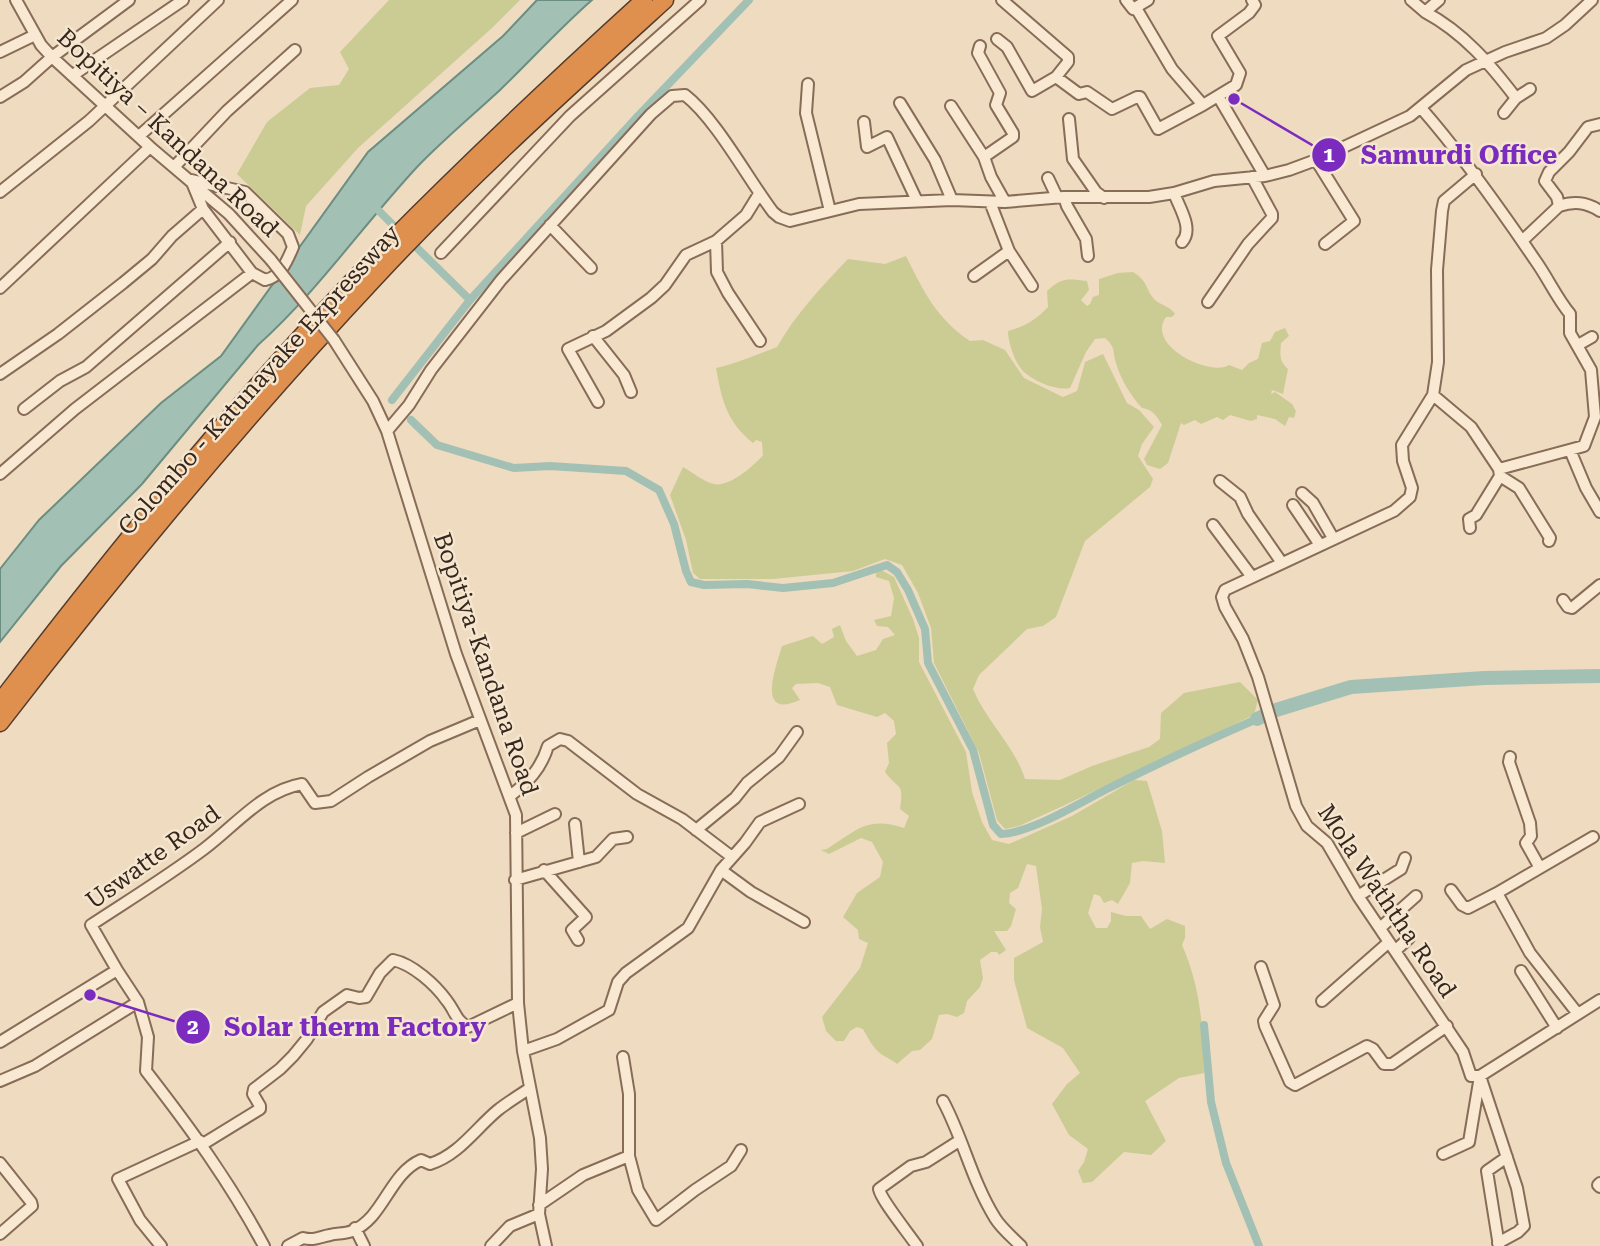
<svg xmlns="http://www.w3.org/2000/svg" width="1600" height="1246" font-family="'Roboto Serif',serif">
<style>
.green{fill:#cbcc94}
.water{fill:#a3c0b4;stroke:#6a8e81;stroke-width:2}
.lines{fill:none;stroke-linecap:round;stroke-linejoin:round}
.canal{stroke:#a3c0b4;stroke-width:8}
.river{stroke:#a3c0b4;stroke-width:14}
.minor-casing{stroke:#876c58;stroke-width:14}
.highway-casing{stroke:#543b2c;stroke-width:19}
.minor{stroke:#f9e9d3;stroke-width:10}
.highway{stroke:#df904f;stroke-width:16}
.minor-bridge-casing{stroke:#876c58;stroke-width:14;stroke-linecap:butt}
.minor-bridge{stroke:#f9e9d3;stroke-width:10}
.labels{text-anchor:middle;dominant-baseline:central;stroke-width:5;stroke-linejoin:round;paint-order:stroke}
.street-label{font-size:24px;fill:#36261c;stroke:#f5e6cf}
.leader{fill:none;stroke:#7b2cbf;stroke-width:2.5}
.callout-dot{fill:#7b2cbf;stroke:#f5e6cf;stroke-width:2.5}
.mark-label{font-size:21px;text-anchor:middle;font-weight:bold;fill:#fff}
.callout-label{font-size:26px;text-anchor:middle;font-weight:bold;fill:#7b2cbf;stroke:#f5e6cf;stroke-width:5;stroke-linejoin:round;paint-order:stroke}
</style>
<rect width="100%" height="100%" fill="#eedbc0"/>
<!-- green -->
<path class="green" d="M389,0H520L492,28L358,148L306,206L300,235L237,174L267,122L310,88L339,85L349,69L340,52Z
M906,256C924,292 936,318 970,341L983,340L1005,350L1024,378L1063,397L1077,391L1085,362L1103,354L1127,403L1139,410L1154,427L1142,444L1138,456L1153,479L1150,487L1085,541L1056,617L1043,626L1027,629L979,675L973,689C986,721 1014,745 1025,779L1060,780L1092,766L1149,747L1160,739L1161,713L1184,693L1240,682L1258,700L1254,715L1065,805L1019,826L1005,829L997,820L979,753L934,663L931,628L918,593L902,565L885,559L853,571L773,579H700L693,573L686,540L670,495L683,467C692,472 704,482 714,484C728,488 754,466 763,455L762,442L756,440L753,443C726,421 722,400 716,368C738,363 756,355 777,347C795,315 822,286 848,259L885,264Z
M1133,272C1149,282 1145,289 1155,300C1162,306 1170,306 1175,314L1172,317H1166C1145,346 1211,377 1229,365L1242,370L1249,363L1258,359L1262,343L1270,341L1275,332L1285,328L1289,336L1281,343C1280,355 1279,361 1288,369L1283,394L1272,390L1271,394L1275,392L1292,404L1296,411L1294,418L1289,417L1285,426L1275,419L1257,415V419L1251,421L1230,415L1223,420L1217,417L1201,424L1195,420L1184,425L1181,423L1168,463L1160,469L1147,465L1144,459L1162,425C1157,417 1153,409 1142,408C1131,396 1120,378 1116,363C1112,349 1116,348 1105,338L1095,339L1086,352L1070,388C1056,391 1034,381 1024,372C1015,364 1008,342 1008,331C1024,327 1037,319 1048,307L1047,291C1063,277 1067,279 1087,281L1089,290L1081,300L1087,306L1090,304L1093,297L1099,295V279L1118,273Z
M881,570L894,577L913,619L919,638V662L966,752L972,792L982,822L992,840L1009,844L1072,816L1134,780L1147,781L1162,831L1165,863L1143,861L1132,863L1130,883L1118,904L1112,900L1104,903L1100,896L1094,894L1088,913L1096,928H1107L1111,921V912L1126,916H1141L1150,929L1167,919L1185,926V938L1182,945C1201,988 1203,1027 1204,1073L1179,1078L1145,1101L1166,1141L1151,1155L1124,1152L1092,1182L1083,1183L1078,1171L1084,1162L1088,1149L1069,1135L1052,1104L1067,1084L1080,1073L1063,1048L1027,1028L1014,980V958L1043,942L1040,927L1042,909L1036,866L1027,864L1018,888L1010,893L1009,903L1016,909L1011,926L1007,931H994L1006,950L999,955L997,952H991L980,960L983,978L980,987L967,1001L964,1013L957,1017L947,1014L939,1015L932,1039L920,1050L912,1051L897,1064C891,1059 887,1058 881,1054C873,1048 868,1038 863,1029L857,1027L850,1031L844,1041H836L826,1031L822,1017L860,968L868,943L859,939L858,930L843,917L857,893L880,877L883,862L872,842L861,838L829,854L821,850L827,849C857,830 867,816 904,828L909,816L900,809C904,781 899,791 885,772L889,763L887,743L896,734L894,721L885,713L877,717L837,705L830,687L818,683L796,684L792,688L800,700C755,720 776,667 782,646L813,636L822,644L834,637L832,629L840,625L846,641L857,656L876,650L883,639L895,635L888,627L877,626L874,620L891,616L894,598L889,581L876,577V573Z"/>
<!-- water -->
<path class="water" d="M537,0H592C560,28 531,60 500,90C473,115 444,139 418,166C363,225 318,291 258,345L142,484L61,566L0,642V569L39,520L161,403L221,356L368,152L503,36Z"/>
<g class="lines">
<!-- canal -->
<path class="canal" d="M372,204L400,232
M410,241L470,300
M392,400L470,300L638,116L749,0
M411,420L437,445L514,468L550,466L626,471L659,490L674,524L686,571L691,582L704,585L747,584L783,588L833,583L887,565L897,572L908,590L925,629L928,663L973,750L993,825L1001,834C1030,833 1078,804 1105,790C1155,765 1206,741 1257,719
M1204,1025L1211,1102L1226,1163L1259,1246"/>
<!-- river -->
<path class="river" d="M1257,719L1276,710L1351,687L1484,678L1600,676"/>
<defs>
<path id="minor" d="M16,0L41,45L52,57L150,147L229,214L271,260
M1002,0L1068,57V62L1056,77L1079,94L1087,92L1112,109L1137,97H1140L1158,129L1203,105L1236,85L1240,73L1218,36L1249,13L1255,5L1252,0
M1126,0L1133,9L1148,0
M1411,0L1425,12
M1439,0L1425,12C1464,33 1490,64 1516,98
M1136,8L1172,69L1203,105
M997,39L1007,47L1032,91L1056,77
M980,46L978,53L1000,93L996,105L1013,133V137L984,157L991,177L1005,202
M0,52L35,35
M73,75L183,0
M808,84L806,113L830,211
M1218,96L1265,176
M0,97L24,82L52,57L129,0
M900,103L935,160L952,200
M951,106L984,157
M1421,108C1463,156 1499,207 1535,260C1548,278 1556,297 1570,314V333L1591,370L1595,417L1584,446L1499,469
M1504,113L1516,98L1530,89
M1069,119L1073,159L1096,192L1104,198
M864,122L867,147L887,137L917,201
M139,136L292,0
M1316,160L1354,221L1325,244
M175,166L227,111L295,50
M1476,174L1444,201L1442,211L1437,270L1438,362L1433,395L1402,445L1403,461L1412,488L1410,497L1394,511L1225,590L1222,597L1225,607L1243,639L1258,677L1296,806L1307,826L1327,843L1358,896L1463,1052L1471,1076H1480L1600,1000
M1048,178L1057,197
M191,180L245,192L288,234L293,247C287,261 281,277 265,280L252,273L203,209Z
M0,192L89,121L218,0
M1174,193C1179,207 1194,229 1182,242
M1064,197L1067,206L1086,239L1088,256
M1559,206C1574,201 1586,202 1600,211
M550,225L591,268
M716,241L717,272L728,293L760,341
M1522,241L1559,206L1557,197L1545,181L1549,172L1569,152L1588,127L1600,124
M1009,251L1032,286
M441,253L570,116L700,0
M974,276L1009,251L990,202
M0,288L150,147
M1208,302L1248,244L1272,218V214L1252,177
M593,336L624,375L631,392
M334,340L373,401L387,431L456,654L516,815L518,1003L523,1051L540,1138L542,1169L539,1214L546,1246
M1578,345L1592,337
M0,374L58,334L123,283L152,259L172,236L203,209
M1433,395L1471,427L1499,469L1500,476L1476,515L1469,519L1470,528
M598,402L568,349L606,331L651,298L665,285L686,255L716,241L746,215L759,194
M24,409L60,381L86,367L230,242
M387,431L409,405L431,370L501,280L651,114L672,96L685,95C716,119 748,179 773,212L779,217L790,221L859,204L952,200L1005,202L1064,197H1149L1174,193L1214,181L1265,176L1289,170L1316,160L1410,116L1466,70L1505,52L1546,38L1565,25L1592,0
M1570,450L1586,488L1600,512
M0,474L75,409L252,273
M1500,476L1519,488L1550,538L1549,541
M1220,481L1240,497L1248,514L1282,563
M1302,493L1313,503L1333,538
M1293,505L1320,545
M1213,525L1252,577
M1563,600L1568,607L1572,608L1600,585
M1510,757L1509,762L1530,823L1531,836L1526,843L1540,868
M510,796C528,782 541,769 548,746L560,739L568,741L637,794L682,819L732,857
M575,824L579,862
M696,830L735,798L747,783L779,757L797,732
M516,833L555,814
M544,870L586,917L572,930L578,940
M721,870L751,892L804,922
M515,880L596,857L613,839L627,837
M1451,890L1462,905L1468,908L1497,893
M1358,896L1401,869L1405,858
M1380,928L1416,896
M1396,950L1409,938
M1261,967L1274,1005L1264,1021L1265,1026L1290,1082L1295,1085L1367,1046L1373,1049L1384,1064H1392L1447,1026
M1521,971L1557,1028
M1322,1001L1389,942
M1578,1014L1530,953L1497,893L1593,837
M0,1042L117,970
M523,1051L557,1039L609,1010L618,982L626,973L688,928L721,870L745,843L760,822L799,804
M623,1057L629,1094V1156L638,1190L656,1220L695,1190L731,1166L741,1150
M1480,1076L1517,1188L1524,1226L1518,1232L1498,1243
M0,1081L35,1066L138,1002
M943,1101C963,1138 972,1181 995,1218C1001,1228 1012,1237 1021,1246
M203,1144L260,1109V1106L253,1094L254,1089L280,1069L293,1056L307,1039L323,1012L347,995L359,998L366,997L380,973L393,960C412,964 435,984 447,1001C455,1011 456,1021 468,1027L518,1003
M1443,1154L1469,1142L1480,1076
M0,1163L31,1202L32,1206L0,1234
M1600,1183L1598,1185L1600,1187
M539,1205L583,1175L629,1156
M355,1228L364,1246
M161,1246L140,1220L118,1179L200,1141
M264,1246C229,1181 191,1129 146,1071L148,1037L138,1002L117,970L91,925C129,900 168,876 204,849C236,825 262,791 302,784L315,803L331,801L368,777L430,741L480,720
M288,1246L303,1238C314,1241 319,1237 330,1235C337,1233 345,1234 352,1231C384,1218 389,1174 421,1160L430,1164C459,1155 476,1128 498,1110C508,1102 520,1095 530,1088
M491,1246L510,1226L539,1214
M917,1246C909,1234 881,1200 879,1189L911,1166L926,1162L959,1141
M1499,1246L1487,1171L1507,1157"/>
<path id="highway" d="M0,702C121,544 248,388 387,245C470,161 556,80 644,0
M0,723C118,570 242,420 375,278C466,180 566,90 665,0"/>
</defs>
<!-- minor casing -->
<use href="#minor" class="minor-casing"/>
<!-- highway casing -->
<use href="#highway" class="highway-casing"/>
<!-- minor -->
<use href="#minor" class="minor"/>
<!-- highway -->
<use href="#highway" class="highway"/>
<defs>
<path id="minor-bridge" d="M271,260L334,340"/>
</defs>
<!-- minor-bridge casing -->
<use href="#minor-bridge" class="minor-bridge-casing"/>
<!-- minor-bridge -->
<use href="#minor-bridge" class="minor-bridge"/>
</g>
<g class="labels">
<!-- street labels -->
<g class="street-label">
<text transform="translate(168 133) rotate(43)">Bopitiya – Kandana Road</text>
<text transform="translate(259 380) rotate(-48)">Colombo - Katunayake Expressway</text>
<text transform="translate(486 664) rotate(71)">Bopitiya-Kandana Road</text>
<text transform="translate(153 857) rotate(-36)">Uswatte Road</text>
<text transform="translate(1387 901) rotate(56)">Mola Waththa Road</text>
</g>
</g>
<!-- callouts -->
<path class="leader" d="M1234 99L1329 155M90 995L193 1027"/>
<g class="callout-dot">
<circle cx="1234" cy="99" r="7"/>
<circle cx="90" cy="995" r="7"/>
<circle cx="1329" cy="155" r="18"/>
<circle cx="193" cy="1027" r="18"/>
</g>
<g class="mark-label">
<text x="1329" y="162">1</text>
<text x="193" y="1034">2</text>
</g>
<g class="callout-label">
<text x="1459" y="164">Samurdi Office</text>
<text x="355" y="1036">Solar therm Factory</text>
</g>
</svg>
